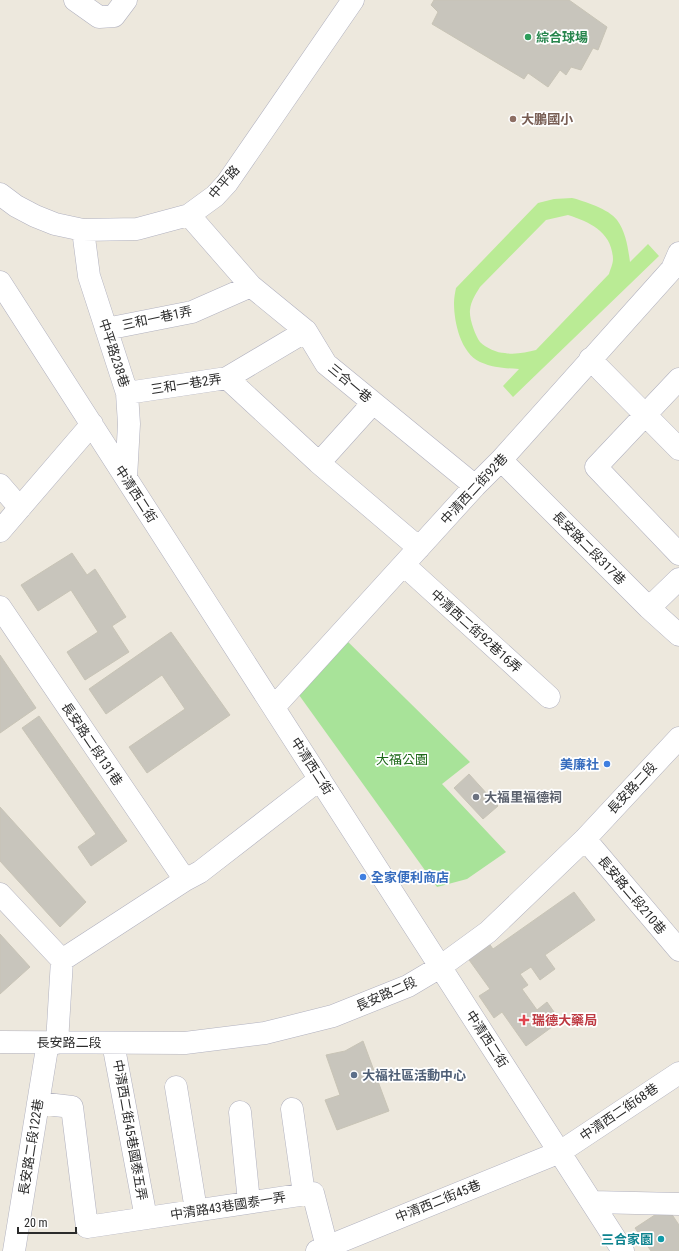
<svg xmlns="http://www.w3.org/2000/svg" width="679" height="1251" font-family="'Roboto Condensed','Noto Sans TC',sans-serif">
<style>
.green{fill:#a8e399}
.pitch{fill:#baeb95;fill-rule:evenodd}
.building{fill:#c8c5bc;stroke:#c8c4b6}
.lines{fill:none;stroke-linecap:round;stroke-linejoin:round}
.minor-casing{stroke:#b1b1bf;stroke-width:23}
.minor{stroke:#fff;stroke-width:22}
.leisure-dot{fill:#2e9e5b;stroke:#fff;stroke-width:1.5}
.education-dot{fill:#8d6e63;stroke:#fff;stroke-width:1.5}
.shop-dot{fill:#3f7fe0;stroke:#fff;stroke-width:1.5}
.worship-dot{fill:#6b7280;stroke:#fff;stroke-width:1.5}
.health-dot{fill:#e0444e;stroke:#fff;stroke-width:1.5}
.service-dot{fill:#5c6f8a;stroke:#fff;stroke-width:1.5}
.culture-dot{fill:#0f9aa8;stroke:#fff;stroke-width:1.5}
.labels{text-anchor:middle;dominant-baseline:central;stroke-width:3.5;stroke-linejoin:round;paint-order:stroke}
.leisure-label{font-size:13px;font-weight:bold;fill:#27864d;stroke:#fff;text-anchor:start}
.education-label{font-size:13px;font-weight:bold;fill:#785e54;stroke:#fff;text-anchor:start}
.street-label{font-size:13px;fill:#2b2b2b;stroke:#fff}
.park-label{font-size:13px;fill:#1f691a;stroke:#fff}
.shop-label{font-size:13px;font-weight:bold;fill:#366cbe;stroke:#fff;text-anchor:end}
.worship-label{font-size:13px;font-weight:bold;fill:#5b616d;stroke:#fff;text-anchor:start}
.health-label{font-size:13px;font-weight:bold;fill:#be3a42;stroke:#fff;text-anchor:start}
.service-label{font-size:13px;font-weight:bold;fill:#4e5e75;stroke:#fff;text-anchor:start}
.culture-label{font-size:13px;font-weight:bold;fill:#0d838f;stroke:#fff;text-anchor:end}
</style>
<rect width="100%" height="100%" fill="#ede8dd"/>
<!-- green -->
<path class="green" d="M343,637L470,762L442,784L506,852L467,879L437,887L299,695Z"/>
<!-- pitch -->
<path class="pitch" d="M572,198C584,201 609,209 617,220C626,232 628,248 630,262L648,244L659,256L513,397L503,386L519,369C504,368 494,368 480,362C461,353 454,323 454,303C454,298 455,293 456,288L538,203L554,199ZM568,215C590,222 612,232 613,259C613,264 610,270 609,274L536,350C527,352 515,355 505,353C497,353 486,348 480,342C475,335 469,318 470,310C471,301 475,295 480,287L546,220Z"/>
<!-- building -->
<path class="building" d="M434,0H569L607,27L598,50L593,48L581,70L571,67L566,75L560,70L548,87L528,73L524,79L432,24L438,12L431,5Z
M72,553L87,575L95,569L126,617L112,626L129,652L85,680L67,652L98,632L71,590L38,611L21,585Z
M171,632L230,715L147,773L129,747L185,709L162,675L106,714L89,689Z
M0,655L36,708L0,733Z
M39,716L127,841L91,866L78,847L96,834L22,728Z
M469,774L498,806L483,819L454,788Z
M0,807L86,902L60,927L0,861Z
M574,892L595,920L545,955L555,969L540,980L531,967L520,974L528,985L522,989L537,1010L547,1002L554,1012L546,1018L552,1027L526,1046L502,1012L494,1018L479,996L490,989L467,957L488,942L493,949Z
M0,934L30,967L0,994Z
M363,1041L389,1111L337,1130L325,1100L340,1095L326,1055L345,1051Z
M667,1207L679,1225V1251H651L635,1228Z"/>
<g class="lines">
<defs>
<path id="minor" d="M75,0L99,17L114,16L126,0
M0,194L16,206L35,216L55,224L83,230L137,229L189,215L215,196L227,183L353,0
M189,215L251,286L306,331L326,364L475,486
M83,230L89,276L127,393L129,424L126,478
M0,282L623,1251
M106,329L192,312L251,286
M590,359L679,449
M227,378L319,463L373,403
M679,379L596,467L679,554
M127,393L227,378L306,331
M501,460L649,608L679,635
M319,463L419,548
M0,485L20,508
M0,531L92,424
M404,565L549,697
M0,607L185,880
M649,608L679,579
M274,707L475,486L501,460L672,269L679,253
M585,839L679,950
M0,894L62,960L57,1043
M62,960L185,880L200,872L320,779
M0,1042L185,1043L265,1033L333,1016L408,986L440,967L488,932L585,839L679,738
M113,1043L146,1218
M176,1087L196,1210
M38,1103L72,1107L87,1227L313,1193L327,1247
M292,1109L304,1194
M240,1112L249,1202
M592,1202L679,1204
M14,1251L48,1042
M317,1251L560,1152L679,1073"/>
</defs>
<!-- minor casing -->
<use href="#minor" class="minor-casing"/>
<!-- minor -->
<use href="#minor" class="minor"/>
</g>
<!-- markers -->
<circle class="leisure-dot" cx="528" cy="37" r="4"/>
<circle class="education-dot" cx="513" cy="119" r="4"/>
<g class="shop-dot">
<circle cx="607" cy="764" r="4"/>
<circle cx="363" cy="877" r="4"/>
</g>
<circle class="worship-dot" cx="476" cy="797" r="4"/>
<path class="health-dot" d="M522 1014h4v4h4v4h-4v4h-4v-4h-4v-4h4z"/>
<circle class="service-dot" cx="354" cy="1075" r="4"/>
<circle class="culture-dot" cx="661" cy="1239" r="4"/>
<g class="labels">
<!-- leisure labels -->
<g class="leisure-label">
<text x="536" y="37">綜合球場</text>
</g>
<!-- education labels -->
<g class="education-label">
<text x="521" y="119">大鵬國小</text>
</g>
<!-- street labels -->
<g class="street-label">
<text transform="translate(224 182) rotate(-49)">中平路</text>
<text transform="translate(157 318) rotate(-12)">三和一巷1弄</text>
<text transform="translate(114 353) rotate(72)">中平路238巷</text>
<text transform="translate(350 383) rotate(40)">三合一巷</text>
<text transform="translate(186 384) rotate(-9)">三和一巷2弄</text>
<text transform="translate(474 489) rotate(-47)">中清西二街92巷</text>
<text transform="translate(136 494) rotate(57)">中清西二街</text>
<text transform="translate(589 548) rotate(45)">長安路二段317巷</text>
<text transform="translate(476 631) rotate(42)">中清西二街92巷16弄</text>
<text transform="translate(92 744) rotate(56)">長安路二段131巷</text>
<text transform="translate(312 766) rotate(57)">中清西二街</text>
<text transform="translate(632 788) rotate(-47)">長安路二段</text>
<text transform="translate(632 895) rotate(50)">長安路二段210巷</text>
<text transform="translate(386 994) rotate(-24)">長安路二段</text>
<text transform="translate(487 1039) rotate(57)">中清西二街</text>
<text x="69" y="1042">長安路二段</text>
<text transform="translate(619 1112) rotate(-34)">中清西二街68巷</text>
<text transform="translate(130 1130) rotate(80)">中清西二街45巷國泰五弄</text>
<text transform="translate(31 1147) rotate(-81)">長安路二段122巷</text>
<text transform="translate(438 1201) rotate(-22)">中清西二街45巷</text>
<text transform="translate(228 1206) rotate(-9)">中清路43巷國泰一弄</text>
</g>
<!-- park labels -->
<g class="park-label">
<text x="402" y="759">大福公園</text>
</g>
<!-- shop labels -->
<g class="shop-label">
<text x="599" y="764">美廉社</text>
<text x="371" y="877" text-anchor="start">全家便利商店</text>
</g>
<!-- worship labels -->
<g class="worship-label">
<text x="484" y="797">大福里福德祠</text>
</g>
<!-- health labels -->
<g class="health-label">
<text x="532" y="1020">瑞德大藥局</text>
</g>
<!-- service labels -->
<g class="service-label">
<text x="362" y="1075">大福社區活動中心</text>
</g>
<!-- culture labels -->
<g class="culture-label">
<text x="653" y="1239">三合家園</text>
</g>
</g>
<!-- scale -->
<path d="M18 1227v6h58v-6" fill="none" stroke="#2b2b2b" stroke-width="2"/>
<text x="24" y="1227" font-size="12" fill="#2b2b2b" stroke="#ffffff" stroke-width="3" paint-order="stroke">20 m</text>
</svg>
